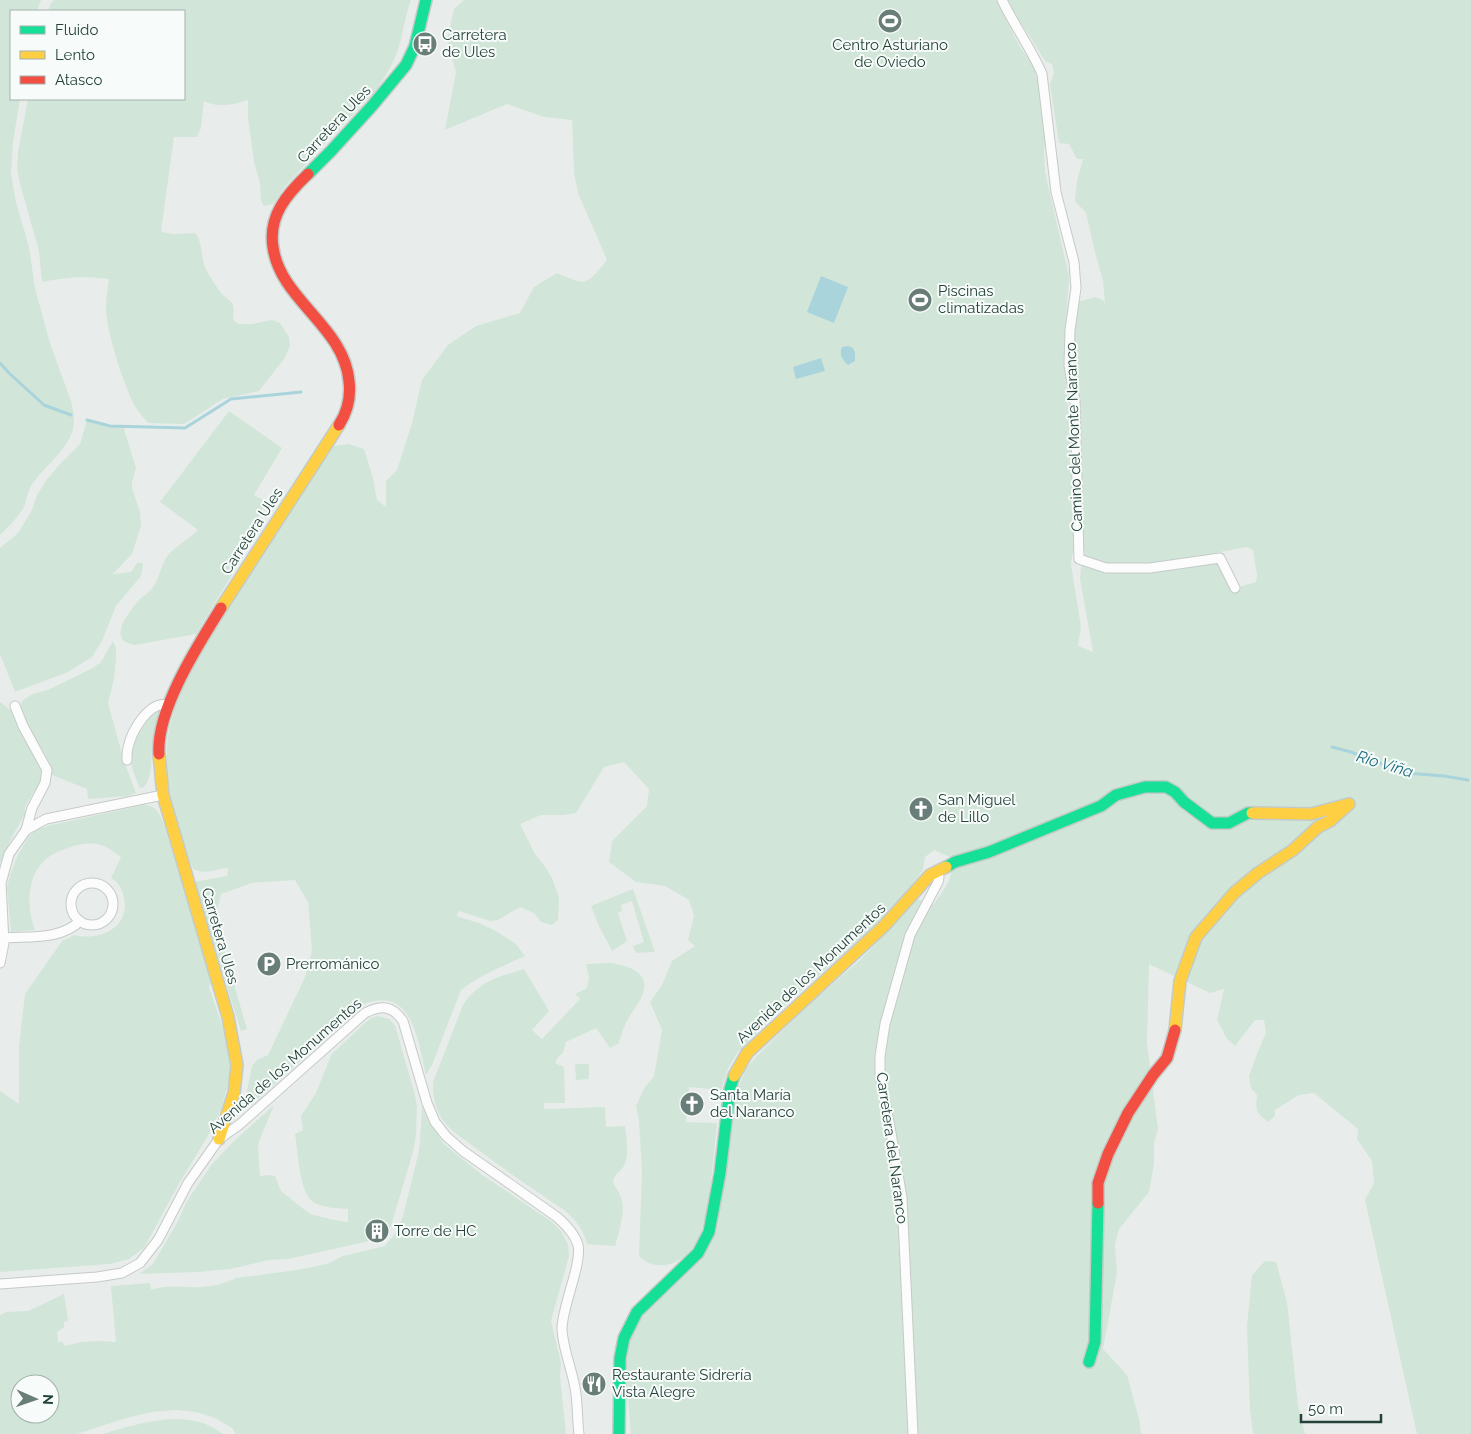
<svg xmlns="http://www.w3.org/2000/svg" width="1471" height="1434" font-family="Raleway,sans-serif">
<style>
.green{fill:#d1e6d8;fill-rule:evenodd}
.water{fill:#a9d4db}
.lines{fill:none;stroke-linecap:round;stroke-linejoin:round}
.stream{stroke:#a9d4db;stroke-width:3}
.street-casing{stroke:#c5cac8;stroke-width:11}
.fast-casing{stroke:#c3cbc8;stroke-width:14}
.slow-casing{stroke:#c3cbc8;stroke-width:14}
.jam-casing{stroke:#c3cbc8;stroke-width:14}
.street{stroke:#fcfcfc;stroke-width:9}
.fast{stroke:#16e098;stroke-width:11}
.slow{stroke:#ffcf43;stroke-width:11}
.jam{stroke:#f24e42;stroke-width:11}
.labels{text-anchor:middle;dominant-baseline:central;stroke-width:4;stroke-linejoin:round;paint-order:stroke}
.poi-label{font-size:15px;fill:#24423a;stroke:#f7fbf9;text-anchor:start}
.street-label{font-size:15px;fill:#24423a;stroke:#f7fbf9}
.water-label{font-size:16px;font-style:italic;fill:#1c6f80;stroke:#f7fbf9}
</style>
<rect width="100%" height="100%" fill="#e8edeb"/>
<!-- green -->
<path class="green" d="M0,0H41L37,11H11V99H20L13,142L11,173L16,202L29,247L35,288L50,343L71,401C74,412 76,424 71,435C63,454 44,467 33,483C27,491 27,501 23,509C17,518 8,527 0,535Z
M54,0H411C405,16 403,34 398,50C393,64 385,77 377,89L286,185L273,204L264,206L261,201L260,183L254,162L248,118V100C232,105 219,108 204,101L201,128L197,137H174L161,231C171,236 184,233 195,233C202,239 201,257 205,267C208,274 217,288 222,294C226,298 231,300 233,305C235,310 232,316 234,321L239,324H252L272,320L280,323L289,337L290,346L284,359L259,391L223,399L184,424L148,423C144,418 139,413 136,408C124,387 106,331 106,307C106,298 108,288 109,279C83,276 68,277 42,282L39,251L20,184L17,169L18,152L28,99H184V11H48L51,3Z
M464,0H996L1020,47L1034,67L1039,86L1045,141L1044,152L1045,172L1069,276L1066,327V381L1073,465L1076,547L1072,556L1071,564L1081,627L1078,646L1093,652L1080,579L1081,566L1085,557L1081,520L1073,356L1077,302L1095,297L1103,300L1105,304L1103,281L1096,256L1086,213L1075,201L1077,181L1083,159H1077L1069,144L1059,143L1050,84L1054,73L1052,64L1045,61L1031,38L1009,6L1007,0H1471V1434H1417L1365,1200L1374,1183L1372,1161L1357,1139L1358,1129L1314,1093L1299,1095L1275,1110V1116L1268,1122C1256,1112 1255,1110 1257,1095L1251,1088L1249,1076L1258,1051L1266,1033L1264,1020H1255L1235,1046L1227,1039L1217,1020L1224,989L1210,993L1149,964L1147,1043L1158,1129L1154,1143V1164L1149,1192L1119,1229L1115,1244L1117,1273L1103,1349L1127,1375L1140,1423L1141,1434H631C629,1406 622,1357 633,1332C638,1320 648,1310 657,1302C679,1280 708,1260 717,1229L738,1088L746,1069L755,1058L805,1008L860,960L918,899L933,905C944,889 956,877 950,857L934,850L925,857L923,870L905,894L882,919L826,969L792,998L737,1053L728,1069L721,1090L689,1087L688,1100H684V1107H687L686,1122L717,1123C714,1153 712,1182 706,1211C704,1221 701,1234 696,1243C689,1254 678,1263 666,1265C656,1266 644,1264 639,1255L642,1171L639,1121L636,1106L645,1087L654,1076L662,1030L650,1002L662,985L672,961L695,946L688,940L694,916L689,900L665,886L636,882L609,862L612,841L647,806L649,789L624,762L604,767L576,813L564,815H541L520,824L535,854L544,865L552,878L559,897L558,920L552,925L541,922L534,913L520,907L498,920L490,921L459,911L456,916L479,923L494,930L515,943L525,956C503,966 480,975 461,990L432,1065L426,1075C418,1042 413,985 364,1004L250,1106L247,1091L252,1066L257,1060L268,1055L305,977L312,951L308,902L295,880L252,883L221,894L215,919L247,1029L241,1031L194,882L227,876L228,868C217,869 204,875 193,869C179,832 164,787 167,747C171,694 203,650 230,606C263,552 298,499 332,446L349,444L364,449L373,478L377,500L386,507V481L397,470L412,423L422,380L448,345L476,326L520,313L534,287L557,273C587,286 586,286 607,260L578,193L574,173L572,120L544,117L507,104L445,130L456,72L447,40L454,9ZM1246,547L1253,550L1257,575L1256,582L1235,588L1220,558L1215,553Z
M229,411L282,448L254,495L266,501L233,573L196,634L135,645C131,644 127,643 124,641C113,631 132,608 139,600C143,596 147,594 151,590C159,580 161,565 168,555C176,546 189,539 198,530L160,502Z
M87,420L110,426H123L125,432L136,468L132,482V488L140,512L141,526L132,554L113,574L131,572L137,563H143L141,576L116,606L102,641L92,657L68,672L15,692L0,654V548L18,533L32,510L37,495L45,482L59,465L80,444Z
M113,641L116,648V660L114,679L108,703L124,761L136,793L128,796L88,799L87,789L52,775L50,764L45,754L22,716L21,703L24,699L33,694L50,689L93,668L101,662Z
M0,702L12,711L19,730L41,767V780L25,806V814L12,837L0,863Z
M159,711C157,723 154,735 152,747C151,761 153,775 144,787L140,788C136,779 132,770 131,761C130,745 142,714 159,711Z
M143,805C156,805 160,813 164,825L207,966L211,983L209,987L229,1046L230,1066L228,1084L222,1107L212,1129L180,1182L144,1248L129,1259L110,1264L0,1272V1091L19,1104V1046L25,994L62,941L74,935C102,942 133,925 123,894C121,887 117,881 111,878L121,857C114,852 108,847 101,845C92,842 79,844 71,847C61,850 51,854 44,861C26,878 27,909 35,930L11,932L7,887L10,875L17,857L27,839L34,831L47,826Z
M633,889L655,952L636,953L633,946L644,942L632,901L621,905L622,911L618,913L627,941L612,951L599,926L591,906Z
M608,963C625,964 651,972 643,993C640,1003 632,1011 627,1021C623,1028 621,1036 619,1043L610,1048L596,1028L566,1042L563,1053L558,1057L555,1063L564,1067L565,1103H544V1109L605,1107L606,1127L625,1126C626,1137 630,1155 624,1166C620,1172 614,1174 613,1182C615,1187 619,1192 621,1197C626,1210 619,1233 615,1246L587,1244C583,1229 576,1220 564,1210C533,1189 503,1169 473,1146C464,1139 452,1132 444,1122C436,1111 432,1096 433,1082L463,1005C479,981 498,977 524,969L549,1011L532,1030L542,1039L580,999L575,994L587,988L589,977L586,964Z
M378,1016L389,1019L395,1025L415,1095L417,1107L416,1135L413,1152L391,1226L384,1236L374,1240L288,1259L269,1260L230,1269L198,1272L139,1274L153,1264L177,1223L187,1201L212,1164L232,1143L274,1105L258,1144L260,1176L270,1175L275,1176L281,1191L310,1214L334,1220L348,1222V1209C337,1208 322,1208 313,1202C299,1192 298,1151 295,1134L303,1130L301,1116L316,1093L331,1055L366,1022L371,1018Z
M575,1064H589V1079L576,1080Z
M422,1106L428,1121L444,1144L481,1174L552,1222L561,1231L568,1244L569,1256L551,1321L561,1363L560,1376L566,1434H236L232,1428L217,1419L206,1415L195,1412L176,1410L151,1412L123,1419L77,1434H0V1315L6,1312L28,1311L64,1294L68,1319V1321L64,1322V1327L57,1332L58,1342H63L64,1346L81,1342L100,1341L116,1342L111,1286L150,1283L151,1290C165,1285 176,1287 190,1287C206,1288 222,1285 236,1278L297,1270L327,1264L343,1256L385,1246L397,1231L403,1216L418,1155L420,1141ZM20,1384H50V1414H20Z
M1265,1261L1276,1262L1287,1302L1298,1405L1305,1434H1253L1250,1410L1247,1326L1252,1275Z
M170,1419C192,1419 205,1421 223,1434H103C124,1427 147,1421 170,1419Z"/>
<!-- water -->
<path class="water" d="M821,276L848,287L834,323L807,312Z
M848,346L853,348L855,353V361L848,365C842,360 839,354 842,347Z
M821,358L825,371L796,379L793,367Z"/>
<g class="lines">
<!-- stream -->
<path class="stream" d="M0,363L9,373L44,405L71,415
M87,420L110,426L185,428L231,399L301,392
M1332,747L1351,752L1406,773L1444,776L1468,780"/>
<defs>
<path id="street" d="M1002,0C1014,25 1031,48 1042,74L1056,192L1074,262L1076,288L1070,330L1069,365L1075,401L1079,559L1106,568H1150L1220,558L1235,588
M15,706L23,726L47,770L45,783L32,808L26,830
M127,760C127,756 127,751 128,748C131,732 149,700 168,705
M71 904a21 21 0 1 1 42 0a21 21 0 1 1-42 0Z
M4,938C29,936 61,940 80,921
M0,963L4,943L1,883L9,854L26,830L46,819L163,795
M0,1284L97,1277L122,1273L140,1263L158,1240L188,1183L219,1139L239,1125L365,1013C381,1005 392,1005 403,1021L427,1103L435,1122L446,1136L463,1151L557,1217C565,1224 575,1234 578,1245C582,1264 563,1304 562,1328C562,1346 572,1369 575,1388C578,1403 577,1419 579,1434
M913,1434L902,1198L890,1127L883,1092L880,1074V1056L885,1024L910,935L938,882L939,877L936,873"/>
<path id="fast" d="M308,174L331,151L372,106L406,65L415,46L426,0
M946,867L955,862L989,852L1101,806L1116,795L1145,787H1166L1175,792L1184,802L1212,823H1229L1248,813H1252
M1089,1362L1095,1342L1098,1203
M619,1434L620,1358L624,1338L637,1312L698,1253L709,1232L720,1173L730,1089L734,1076"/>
<path id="slow" d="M221,608L339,425
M159,754L163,795L228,1017L237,1065L234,1093L219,1139
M1175,1030L1180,981L1196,937L1234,893L1258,873L1293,850L1318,827L1330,821L1349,804L1311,814L1252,813
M734,1076L747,1053L884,926L930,875L946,867"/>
<path id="jam" d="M308,174C287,194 268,216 273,247C280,300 344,326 349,381C351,397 348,411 339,425
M159,754C156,710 198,645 221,608
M1098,1203V1183L1108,1154L1128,1113L1153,1075L1167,1058L1175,1030"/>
</defs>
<!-- street casing -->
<use href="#street" class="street-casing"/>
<!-- fast casing -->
<use href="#fast" class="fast-casing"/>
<!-- slow casing -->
<use href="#slow" class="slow-casing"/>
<!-- jam casing -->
<use href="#jam" class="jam-casing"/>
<!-- street -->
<use href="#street" class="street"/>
<!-- fast -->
<use href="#fast" class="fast"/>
<!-- slow -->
<use href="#slow" class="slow"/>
<!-- jam -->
<use href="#jam" class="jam"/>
</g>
<!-- icons -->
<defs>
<symbol id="stadium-disc" viewBox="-11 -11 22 22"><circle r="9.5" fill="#697e78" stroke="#f7fbf9"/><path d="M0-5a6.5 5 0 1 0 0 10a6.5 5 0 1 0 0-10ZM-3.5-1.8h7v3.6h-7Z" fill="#fff"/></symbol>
<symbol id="bus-disc" viewBox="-11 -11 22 22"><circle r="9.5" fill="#697e78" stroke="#f7fbf9"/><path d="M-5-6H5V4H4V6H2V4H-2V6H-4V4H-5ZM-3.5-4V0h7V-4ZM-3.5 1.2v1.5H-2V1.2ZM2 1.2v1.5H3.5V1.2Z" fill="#fff"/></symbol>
<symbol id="church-disc" viewBox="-11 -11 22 22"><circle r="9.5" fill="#697e78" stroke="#f7fbf9"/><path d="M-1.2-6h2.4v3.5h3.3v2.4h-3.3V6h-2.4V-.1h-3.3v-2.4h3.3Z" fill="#fff"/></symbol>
<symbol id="parking-disc" viewBox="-11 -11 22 22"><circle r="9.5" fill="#697e78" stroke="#f7fbf9"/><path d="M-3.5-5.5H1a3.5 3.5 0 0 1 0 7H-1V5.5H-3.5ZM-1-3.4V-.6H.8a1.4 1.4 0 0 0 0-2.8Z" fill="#fff"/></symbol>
<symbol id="building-disc" viewBox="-11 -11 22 22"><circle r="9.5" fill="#697e78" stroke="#f7fbf9"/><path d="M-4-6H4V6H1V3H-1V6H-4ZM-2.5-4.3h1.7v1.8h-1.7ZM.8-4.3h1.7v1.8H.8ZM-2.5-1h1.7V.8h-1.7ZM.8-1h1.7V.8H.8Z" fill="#fff"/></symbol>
<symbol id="restaurant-disc" viewBox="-11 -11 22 22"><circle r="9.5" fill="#697e78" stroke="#f7fbf9"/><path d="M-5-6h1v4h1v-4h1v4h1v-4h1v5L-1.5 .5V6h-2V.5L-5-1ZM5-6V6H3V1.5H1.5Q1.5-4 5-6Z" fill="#fff"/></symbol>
</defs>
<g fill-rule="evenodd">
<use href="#stadium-disc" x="876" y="7" width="28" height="28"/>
<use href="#bus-disc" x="411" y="30" width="28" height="28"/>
<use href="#stadium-disc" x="906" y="286" width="28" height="28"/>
<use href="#church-disc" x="907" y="795" width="28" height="28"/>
<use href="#parking-disc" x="255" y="950" width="28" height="28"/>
<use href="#church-disc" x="678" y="1090" width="28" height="28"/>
<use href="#building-disc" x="363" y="1217" width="28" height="28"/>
<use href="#restaurant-disc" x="580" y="1370" width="28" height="28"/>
</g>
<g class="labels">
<!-- poi labels -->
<g class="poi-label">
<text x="442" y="35">Carretera<tspan x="442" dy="17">de Ules</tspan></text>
<text x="890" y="45" text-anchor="middle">Centro Asturiano<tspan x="890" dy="17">de Oviedo</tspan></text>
<text x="938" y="291">Piscinas<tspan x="938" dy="17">climatizadas</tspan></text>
<text x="938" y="800">San Miguel<tspan x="938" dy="17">de Lillo</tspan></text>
<text x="286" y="964">Prerrománico</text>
<text x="710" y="1095">Santa María<tspan x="710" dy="17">del Naranco</tspan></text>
<text x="394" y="1231">Torre de HC</text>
<text x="612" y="1375">Restaurante Sidrería<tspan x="612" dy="17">Vista Alegre</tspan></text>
</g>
<!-- street labels -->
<g class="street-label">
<text transform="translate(334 124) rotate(-47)">Carretera Ules</text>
<text transform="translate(1074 437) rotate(-92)">Camino del Monte Naranco</text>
<text transform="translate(252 531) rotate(-57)">Carretera Ules</text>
<text transform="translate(220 936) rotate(74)">Carretera Ules</text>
<text transform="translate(811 973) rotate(-43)">Avenida de los Monumentos</text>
<text transform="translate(285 1066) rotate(-41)">Avenida de los Monumentos</text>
<text transform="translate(892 1148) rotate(82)">Carretera del Naranco</text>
</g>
<!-- water labels -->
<g class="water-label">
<text transform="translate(1385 764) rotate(17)">Río Viña</text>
</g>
</g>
<!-- legend -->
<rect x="10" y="10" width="175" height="90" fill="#f7fbf9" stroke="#a3b1ad"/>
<rect x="20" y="26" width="25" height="8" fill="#16e098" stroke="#a3b1ad"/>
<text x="55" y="35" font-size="15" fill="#24423a">Fluido</text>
<rect x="20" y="51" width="25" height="8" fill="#ffcf43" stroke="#a3b1ad"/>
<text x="55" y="60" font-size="15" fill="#24423a">Lento</text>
<rect x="20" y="76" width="25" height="8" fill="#f24e42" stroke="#a3b1ad"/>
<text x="55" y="85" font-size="15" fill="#24423a">Atasco</text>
<!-- north arrow -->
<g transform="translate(35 1399) rotate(92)"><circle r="24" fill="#f7fbf9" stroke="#a3b1ad"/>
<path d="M0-4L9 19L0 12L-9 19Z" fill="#697e78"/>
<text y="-8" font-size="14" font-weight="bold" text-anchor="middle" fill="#24423a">N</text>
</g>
<!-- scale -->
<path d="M1301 1414v8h80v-8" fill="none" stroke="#24423a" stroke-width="2.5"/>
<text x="1308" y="1414" font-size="15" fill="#24423a" stroke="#f7fbf9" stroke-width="4" paint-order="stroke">50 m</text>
</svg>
